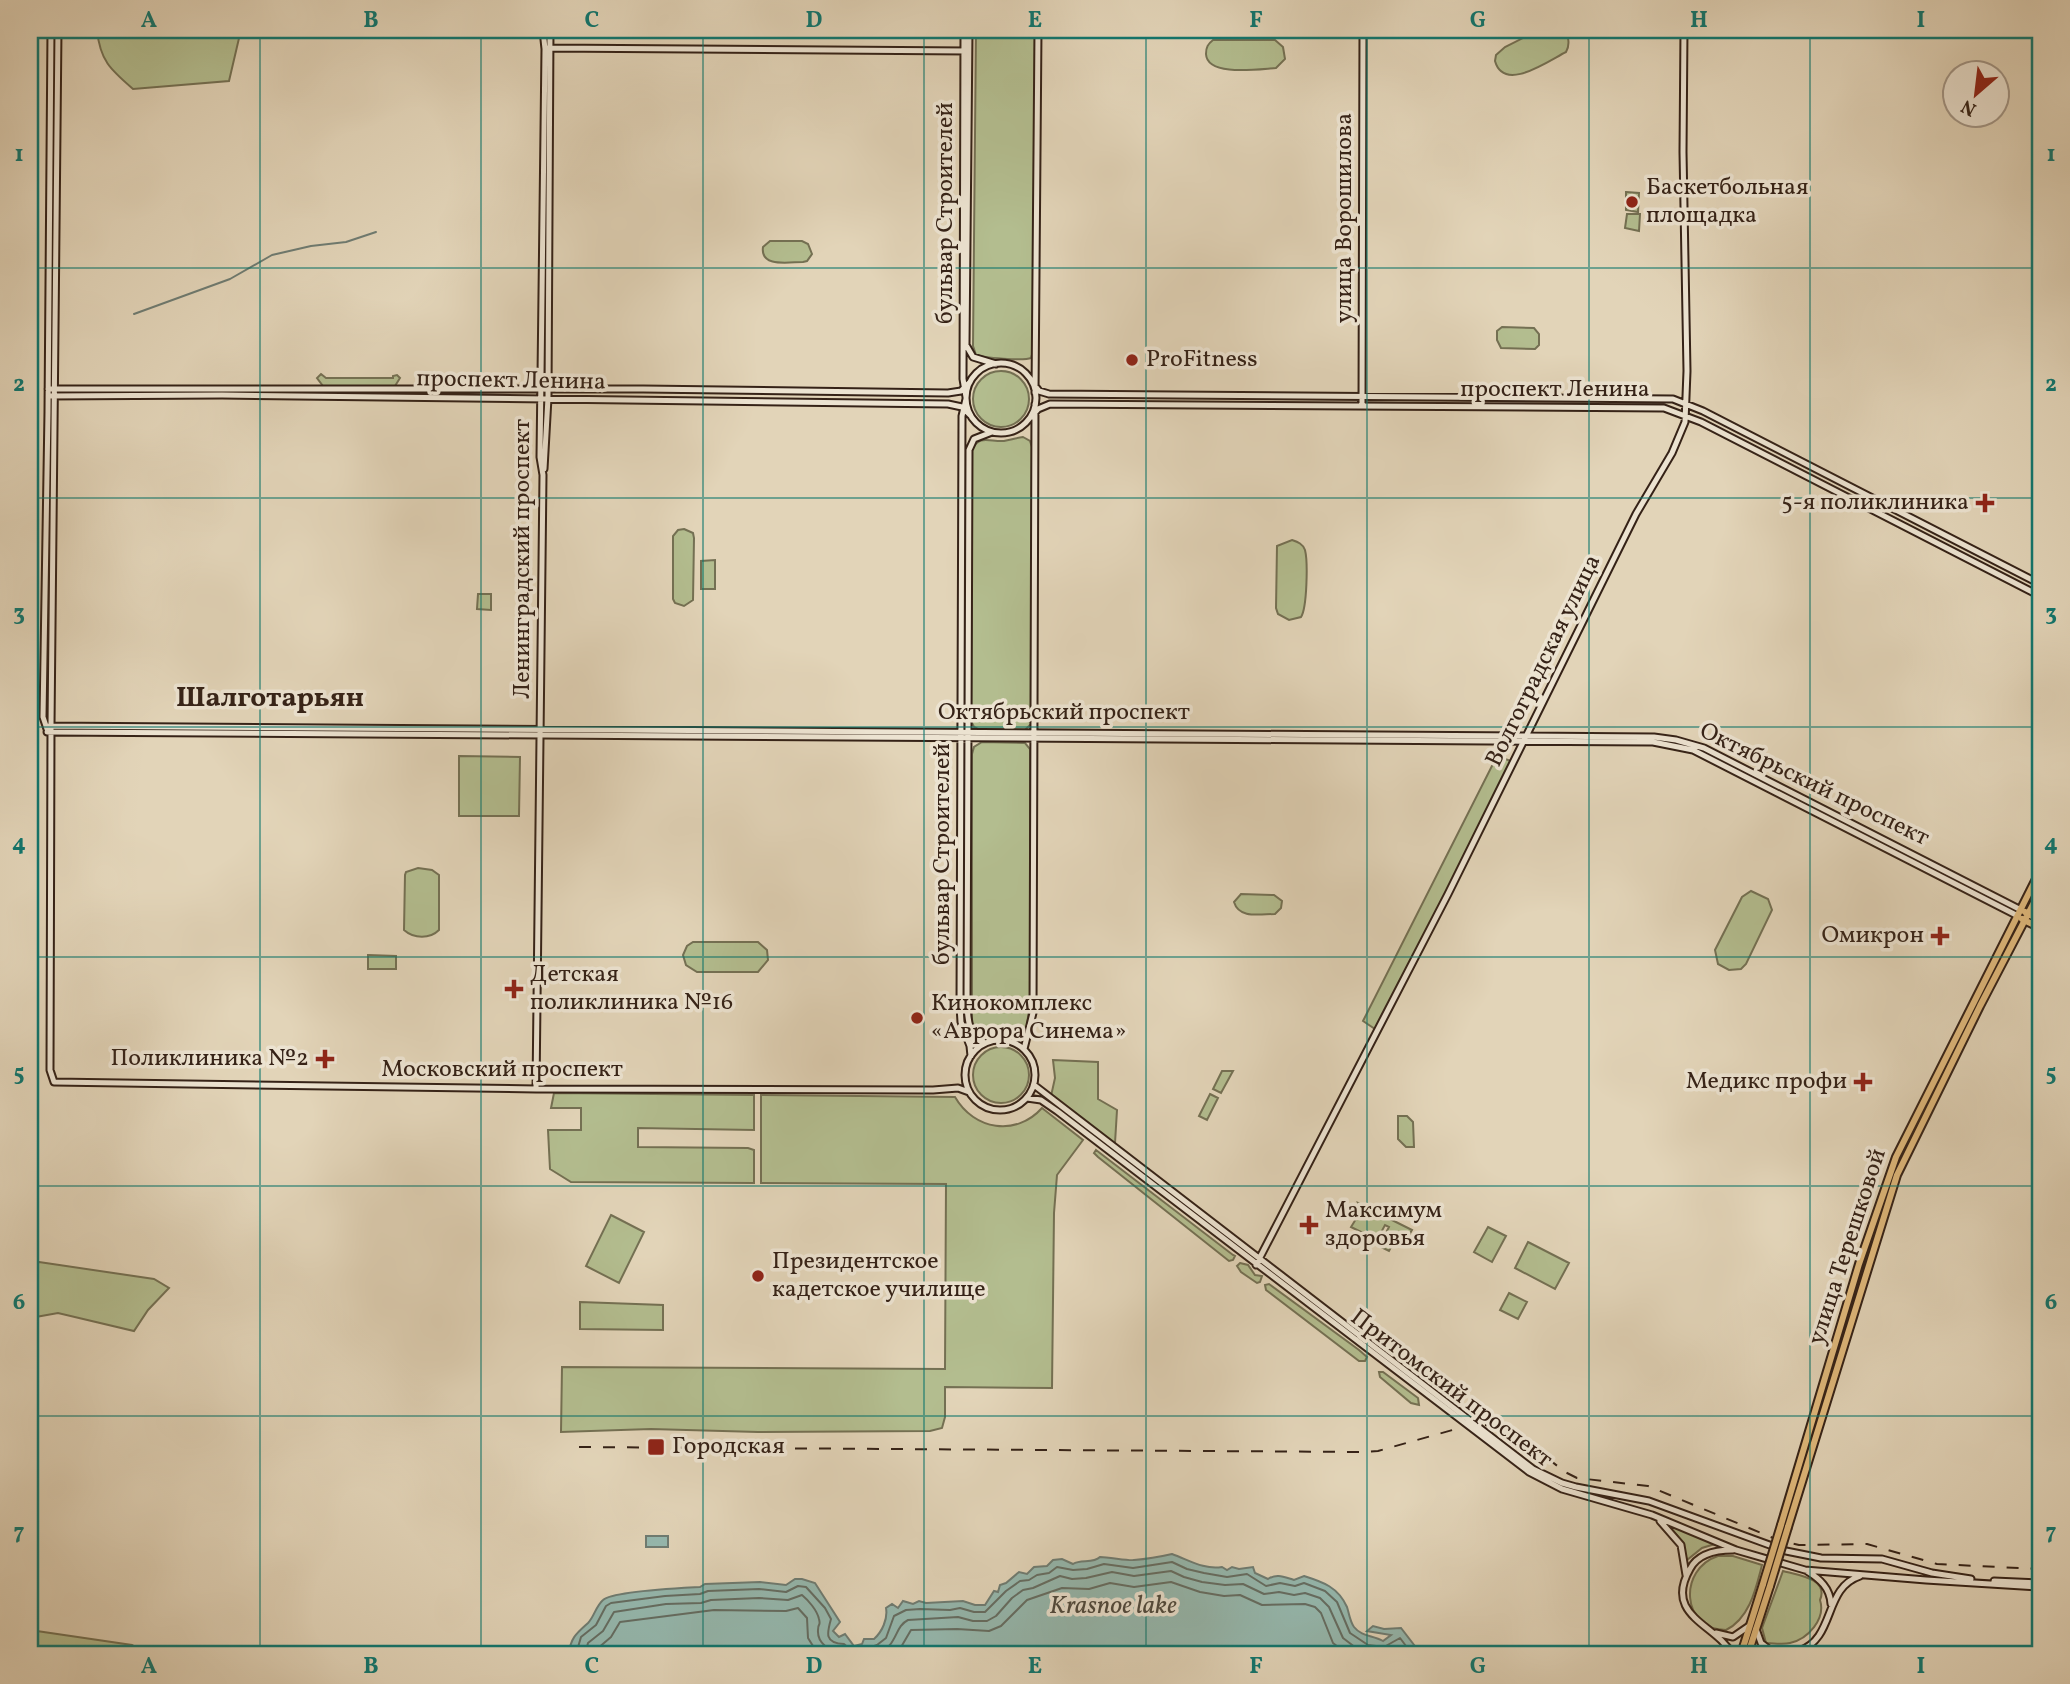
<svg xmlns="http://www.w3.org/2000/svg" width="2070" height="1684" font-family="Vollkorn,serif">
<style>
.green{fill:#b3bd8f;stroke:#747053;stroke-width:2}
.water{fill:#95b8ae;stroke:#6f7c72;stroke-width:2}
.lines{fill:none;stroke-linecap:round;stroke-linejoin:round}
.shore{stroke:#656d62;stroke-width:2}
.stream{stroke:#6f7c72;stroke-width:2}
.secondary-casing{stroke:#352217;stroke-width:9}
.primary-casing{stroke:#352217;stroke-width:10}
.secondary{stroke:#ece3d1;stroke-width:5}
.primary{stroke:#e1ba7c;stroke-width:6}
.rail{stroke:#352217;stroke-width:2;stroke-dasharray:12 12;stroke-linecap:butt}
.primary-bridge-casing{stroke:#352217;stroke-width:10;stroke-linecap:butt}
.primary-bridge{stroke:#e1ba7c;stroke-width:6}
.grid{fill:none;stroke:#0f766e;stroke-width:2;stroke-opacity:0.55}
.poi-dot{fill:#8f2418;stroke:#ece3d1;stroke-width:2.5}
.labels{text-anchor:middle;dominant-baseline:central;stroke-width:7;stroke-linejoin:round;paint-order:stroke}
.poi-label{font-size:24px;fill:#352217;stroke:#ece3d1;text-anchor:start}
.street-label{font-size:24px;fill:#352217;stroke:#ece3d1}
.water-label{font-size:26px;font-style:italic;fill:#4d483d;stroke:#ece3d1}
.quarter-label{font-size:28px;font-weight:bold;fill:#352217;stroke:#ece3d1}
.neatline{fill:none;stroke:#0f766e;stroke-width:2.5}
.grid-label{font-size:23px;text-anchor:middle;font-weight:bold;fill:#0f766e}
</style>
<rect width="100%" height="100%" fill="#e2d4b8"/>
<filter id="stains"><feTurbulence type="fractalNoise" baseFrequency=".00286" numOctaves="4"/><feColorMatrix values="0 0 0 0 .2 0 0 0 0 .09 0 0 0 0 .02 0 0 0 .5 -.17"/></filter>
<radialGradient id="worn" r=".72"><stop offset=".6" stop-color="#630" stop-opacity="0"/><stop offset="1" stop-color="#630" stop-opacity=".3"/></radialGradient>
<!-- green -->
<path class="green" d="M97,30H240V34L229,81L133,89C111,70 100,61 97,30Z
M976,30H1035L1033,351L1031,358C1024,361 983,358 976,355L973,346Z
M1539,30H1564C1569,36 1570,45 1566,52C1548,61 1504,93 1495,61L1496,55L1505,47Z
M1213,40H1275L1283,47L1285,59L1276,68C1259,69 1207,77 1206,54C1206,47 1208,44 1213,40Z
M1626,192L1639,193L1638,212L1626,210Z
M1627,214H1640L1639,231L1625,228Z
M770,241H802L808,244L812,254L807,261L803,262C789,262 760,268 763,247Z
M1502,327L1534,328L1539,334V345L1535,349L1501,348L1497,340V331Z
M973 399a28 28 0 1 1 56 0a28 28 0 1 1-56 0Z
M321,374L326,378H393V376L397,375L400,378L395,386H323L317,378Z
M1023,437L1030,441L1032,447L1031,724L1025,730H980L974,727L971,721L972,450C979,434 990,442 1004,441C1010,440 1016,438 1023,437Z
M684,529L693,533L694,538L693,600L684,606L675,603L673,599V536L678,530Z
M1292,540C1298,542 1303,544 1305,550C1308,562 1307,608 1301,617L1289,620L1278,614L1276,608L1277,546Z
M715,560V589H701V561Z
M478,594H491V610L477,609Z
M982,742L1025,743L1030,749V1001L1027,1025L1021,1040L1006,1036L981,1038L975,1032L972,1024V754L974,747Z
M459,756L520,757L519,816H459Z
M1497,756L1511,761L1378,1031L1363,1021Z
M418,868L432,870L439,875V930C430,939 414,939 404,930L405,875L406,872Z
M1751,891L1768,899L1772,910L1746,964L1741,969L1729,970L1718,964L1715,950L1742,897Z
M1241,894L1274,895L1282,901L1281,908L1275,914C1260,914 1239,919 1234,902Z
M693,942H758L767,950L768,960L758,972H697L686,965L683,955L687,946Z
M368,955L396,956V969H368Z
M973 1075a28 28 0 1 1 56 0a28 28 0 1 1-56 0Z
M1053,1060L1098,1062V1099L1117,1110L1115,1143L1113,1144L1051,1096L1055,1078Z
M1222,1071H1233L1221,1093L1213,1089Z
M554,1093L754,1095V1130L638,1128V1147L748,1148L754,1150V1183L571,1182L550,1169L548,1130H581V1108H551Z
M1210,1094L1218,1098L1207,1120L1199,1116Z
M761,1095L955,1097C974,1130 1016,1137 1042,1108L1083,1140L1057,1175L1054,1213L1052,1388L945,1387V1417L942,1428L930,1431L758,1432L651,1429L561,1432L562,1367L945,1369L946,1184L761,1183Z
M1398,1116H1407L1413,1122L1414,1147H1406L1398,1139Z
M1096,1150L1233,1255L1235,1256L1233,1260L1229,1261L1098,1157L1094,1153Z
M1358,1203L1412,1230L1408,1237L1399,1232L1389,1251L1379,1246L1389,1227L1385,1225L1377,1240L1351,1227L1361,1211Z
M611,1215L644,1232L619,1283L586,1266Z
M1488,1227L1506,1236L1492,1262L1474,1252Z
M1528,1242L1569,1263L1555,1289L1515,1268Z
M39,1262L154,1279L169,1288L148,1310L134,1331L58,1313L30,1318V1264Z
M1240,1263L1248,1265L1255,1275L1262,1276L1260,1282L1257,1283L1241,1272L1237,1266Z
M1269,1284L1359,1350L1367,1357L1365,1361H1359L1266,1290L1265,1285Z
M1509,1293L1527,1302L1518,1319L1500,1310Z
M580,1302L663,1305V1330L580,1329Z
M1379,1372H1383L1418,1398L1419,1405L1411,1403L1380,1377Z
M1668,1525L1674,1526L1715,1544L1702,1548L1687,1560L1680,1539Z
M1718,1556H1733L1762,1565C1756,1588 1750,1618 1726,1630C1681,1630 1678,1569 1718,1556Z
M1783,1571C1798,1575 1829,1579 1820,1600C1826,1619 1808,1639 1790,1643C1782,1645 1774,1643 1766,1643L1762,1628Z
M30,1630L132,1645L147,1654H30Z"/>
<!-- water -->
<path class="water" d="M646,1536H668V1547H646Z
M1172,1554C1189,1560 1204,1570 1222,1567L1227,1570L1232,1567L1239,1569L1253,1567L1255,1573L1268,1579C1277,1573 1284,1577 1294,1580L1304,1576C1323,1582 1338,1587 1347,1607C1349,1613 1350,1622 1354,1627C1362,1637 1373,1635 1383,1641L1391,1635L1367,1631L1373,1626L1384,1629L1401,1628L1421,1654H569C570,1638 577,1633 588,1623C594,1617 596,1606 603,1600C613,1591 683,1588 700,1587L705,1584L760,1582L786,1585L795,1579H802L815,1583L840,1622L833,1631L839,1637L845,1634L854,1646L862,1644L864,1639H874C882,1632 888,1619 886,1608L892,1604L898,1608L903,1601L913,1604L919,1601L926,1603L963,1601L975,1605H985L994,1591L998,1592L1000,1585L1006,1583L1019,1572L1027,1574L1034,1567L1047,1566L1053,1560L1062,1559L1073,1564C1081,1559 1093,1564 1100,1557C1109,1557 1129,1561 1134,1560C1147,1559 1159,1557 1172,1554Z"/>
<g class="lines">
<!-- shore -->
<path class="shore" d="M576,1654L581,1637L596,1625L606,1606L611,1603L665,1596L700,1594L708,1591L759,1589L786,1592L798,1586L806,1587L825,1608L831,1619C827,1633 824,1643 844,1644L854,1653L877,1645L886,1638L894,1616L906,1610L920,1609L950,1610L960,1608L974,1612H985L1006,1591L1020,1581L1029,1580L1037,1575L1049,1573L1057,1567L1073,1570L1087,1569L1104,1564L1133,1568L1172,1562L1187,1569L1204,1573L1227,1577L1247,1574L1266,1586L1280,1583L1295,1586L1304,1583L1325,1591L1337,1602L1350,1633L1368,1645L1384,1647L1400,1638L1412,1654
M585,1654L588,1643L603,1631L614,1612L666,1604L701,1603L711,1600L759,1598L788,1600L802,1595C808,1600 817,1610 819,1619C821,1627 818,1622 818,1630C817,1644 830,1650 840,1654
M595,1654L597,1649L611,1637L620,1622L714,1610L786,1611L798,1608L807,1618L808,1638L818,1654
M878,1654C898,1645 894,1627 908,1620L958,1617L973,1621H987L996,1616L1012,1598L1023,1590L1033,1588L1060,1576L1072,1579L1086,1578L1112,1572L1134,1576L1171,1571L1184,1577L1202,1582L1225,1585L1243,1584L1264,1594L1279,1592L1294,1595L1305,1593L1320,1598L1329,1607L1343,1638L1360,1651L1375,1654
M897,1654L911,1630L957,1629L989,1631L1001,1626L1027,1600L1062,1588L1089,1589L1110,1583L1134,1587L1171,1582L1200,1592L1224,1596L1240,1595L1262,1605L1305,1604L1315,1607L1321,1613L1333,1643L1347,1654"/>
<!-- stream -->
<path class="stream" d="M134,314L230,279L272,255L311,246L346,242L376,232"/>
<defs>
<path id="secondary" d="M58,30L51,726L50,1070L54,1082L536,1089L933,1090L958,1088L969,1092
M964,30L963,379L966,397
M969,30L966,345L973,357L996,364
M548,48L968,51
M966 398a35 35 0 1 1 70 0a35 35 0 1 1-70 0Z
M1032,382L1039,391L1049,394L1673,399L1703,411L2040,584
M48,389H643L948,393L961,391L970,382
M1035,393L1038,30
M48,396L222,395L948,404L962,407L970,415
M966,399L962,416L960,1006L961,1022L970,1046L971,1056
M1362,406L1363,30
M1031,417L1038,409L1050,404L1664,408L1701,422L2040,596
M544,469L548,398L550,30
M46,726L1654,737L1676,740L1704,748L2021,910
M47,729L43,717L48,412L51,30
M47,732L1653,742L1693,750L2018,916
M965 1075a35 35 0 1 1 70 0a35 35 0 1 1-70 0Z
M985,1043C969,1036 968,1022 967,1006L969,450L974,439L992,432
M1024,1049L1033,1013L1035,404
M1034,1085L1533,1469L1562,1483L1576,1487L1649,1501L1786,1551L1821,1558L1882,1559L1932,1573L1971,1579
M536,1089L543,475L540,457L545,49L543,30
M1027,1098L1041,1100L1057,1111L1529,1472L1562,1489L1652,1515L1736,1550L1805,1570L1926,1580L2040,1587
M1256,1265L1448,894L1636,514L1672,453L1685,422L1687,371L1683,152L1684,30
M1660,1521L1681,1545L1686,1575
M1807,1571C1820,1579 1830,1588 1831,1604
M1994,1581L2040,1583
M1756,1629L1761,1643L1774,1653
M1716,1633L1733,1637L1749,1626
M1732,1654C1716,1624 1663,1616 1690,1569C1698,1553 1717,1550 1733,1550
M1771,1654C1780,1653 1790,1654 1799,1651C1836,1638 1823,1588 1860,1576"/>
<path id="primary" d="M2025,912L2040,920
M2022,919L2040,928
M1781,1525L1859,1264L1896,1157L2040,871
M1788,1527L1897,1175L1980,1006L2040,891
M1741,1654L1763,1584
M1748,1654L1770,1586"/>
</defs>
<!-- secondary casing -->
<use href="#secondary" class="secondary-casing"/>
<!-- primary casing -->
<use href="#primary" class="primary-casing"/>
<!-- secondary -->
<use href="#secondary" class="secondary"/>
<!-- primary -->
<use href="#primary" class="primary"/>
<!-- rail -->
<path class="rail" d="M1485,1425L1500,1428L1522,1438L1565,1472L1577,1478L1648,1486L1778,1540L1799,1545L1867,1544L1937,1564L2040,1569
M579,1447L1361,1452L1378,1451L1456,1429"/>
<defs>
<path id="primary-bridge" d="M1763,1584L1781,1525
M1770,1586L1788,1527"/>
</defs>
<!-- primary-bridge casing -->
<use href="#primary-bridge" class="primary-bridge-casing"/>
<!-- primary-bridge -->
<use href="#primary-bridge" class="primary-bridge"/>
</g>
<!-- grid -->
<path class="grid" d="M260,30V1654M481,30V1654M703,30V1654M924,30V1654M1146,30V1654M1367,30V1654M1589,30V1654M1810,30V1654M30,268H2040M30,498H2040M30,727H2040M30,957H2040M30,1186H2040M30,1416H2040"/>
<!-- markers -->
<g class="poi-dot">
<circle cx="1632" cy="202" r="7"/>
<circle cx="1132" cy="360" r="7"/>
<path d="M1981.5 492.5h7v7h7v7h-7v7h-7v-7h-7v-7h7z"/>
<path d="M1936.5 925.5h7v7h7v7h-7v7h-7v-7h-7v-7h7z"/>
<path d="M510.5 978.5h7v7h7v7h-7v7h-7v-7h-7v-7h7z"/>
<circle cx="917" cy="1018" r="7"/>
<path d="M321.5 1048.5h7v7h7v7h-7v7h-7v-7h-7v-7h7z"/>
<path d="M1859.5 1071.5h7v7h7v7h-7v7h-7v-7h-7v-7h7z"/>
<path d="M1305.5 1214.5h7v7h7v7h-7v7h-7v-7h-7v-7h7z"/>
<circle cx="758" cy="1276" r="7"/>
<rect x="647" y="1438" width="18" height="18" rx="3.5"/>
</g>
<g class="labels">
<!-- poi labels -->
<g class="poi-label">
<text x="1646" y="188">Баскетбольная<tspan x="1646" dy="28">площадка</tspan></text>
<text x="1146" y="360">ProFitness</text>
<text x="1969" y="503" text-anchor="end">5-я поликлиника</text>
<text x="1924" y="936" text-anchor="end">Омикрон</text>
<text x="530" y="975">Детская<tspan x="530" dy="28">поликлиника №16</tspan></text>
<text x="931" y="1004">Кинокомплекс<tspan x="931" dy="28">«Аврора Синема»</tspan></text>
<text x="309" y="1059" text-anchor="end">Поликлиника №2</text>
<text x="1847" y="1082" text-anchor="end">Медикс профи</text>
<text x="1325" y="1211">Максимум<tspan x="1325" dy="28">здоровья</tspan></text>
<text x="772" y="1262">Президентское<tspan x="772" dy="28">кадетское училище</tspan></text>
<text x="672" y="1447">Городская</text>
</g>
<!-- street labels -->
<g class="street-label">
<text transform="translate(946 213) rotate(-90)">бульвар Строителей</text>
<text transform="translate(1345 218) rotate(-90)">улица Ворошилова</text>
<text transform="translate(511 381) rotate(1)">проспект Ленина</text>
<text x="1555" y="390">проспект Ленина</text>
<text transform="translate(523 559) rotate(-90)">Ленинградский проспект</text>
<text transform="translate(1544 661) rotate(-64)">Волгоградская улица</text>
<text x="1064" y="713">Октябрьский проспект</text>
<text transform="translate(1814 785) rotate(26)">Октябрьский проспект</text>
<text transform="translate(943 854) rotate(-90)">бульвар Строителей</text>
<text x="502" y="1070">Московский проспект</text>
<text transform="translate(1848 1247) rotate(-72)">улица Терешковой</text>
<text transform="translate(1451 1389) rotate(37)">Притомский проспект</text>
</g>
<!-- water labels -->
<g class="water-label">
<text x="1113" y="1606">Krasnoe lake</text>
</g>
<!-- quarter labels -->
<g class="quarter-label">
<text x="270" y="698">Шалготарьян</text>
</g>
</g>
<!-- margin -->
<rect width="2070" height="1684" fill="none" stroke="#e2d4b8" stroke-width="77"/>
<!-- north arrow -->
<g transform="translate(1976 94) rotate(208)"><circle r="33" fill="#ece3d1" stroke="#a39687" stroke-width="2"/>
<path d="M0-5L12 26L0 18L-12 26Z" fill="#8f2418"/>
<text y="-10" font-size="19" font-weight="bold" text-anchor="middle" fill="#352217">N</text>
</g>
<rect x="38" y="38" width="1994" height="1608" class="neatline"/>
<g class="grid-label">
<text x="149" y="27">A</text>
<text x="371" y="27">B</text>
<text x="592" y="27">C</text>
<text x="814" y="27">D</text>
<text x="1035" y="27">E</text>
<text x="1256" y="27">F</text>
<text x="1478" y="27">G</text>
<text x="1699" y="27">H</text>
<text x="1921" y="27">I</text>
<text x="19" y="161">1</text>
<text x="2051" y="161">1</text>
<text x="19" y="391">2</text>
<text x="2051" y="391">2</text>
<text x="19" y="620">3</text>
<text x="2051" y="620">3</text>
<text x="19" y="850">4</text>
<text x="2051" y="850">4</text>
<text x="19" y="1080">5</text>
<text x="2051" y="1080">5</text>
<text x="19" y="1309">6</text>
<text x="2051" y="1309">6</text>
<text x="19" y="1539">7</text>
<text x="2051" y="1539">7</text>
<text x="149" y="1673">A</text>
<text x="371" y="1673">B</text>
<text x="592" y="1673">C</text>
<text x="814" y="1673">D</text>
<text x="1035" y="1673">E</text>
<text x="1256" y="1673">F</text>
<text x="1478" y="1673">G</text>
<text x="1699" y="1673">H</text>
<text x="1921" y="1673">I</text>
</g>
<rect width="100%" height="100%" filter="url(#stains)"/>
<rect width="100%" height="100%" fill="url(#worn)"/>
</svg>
